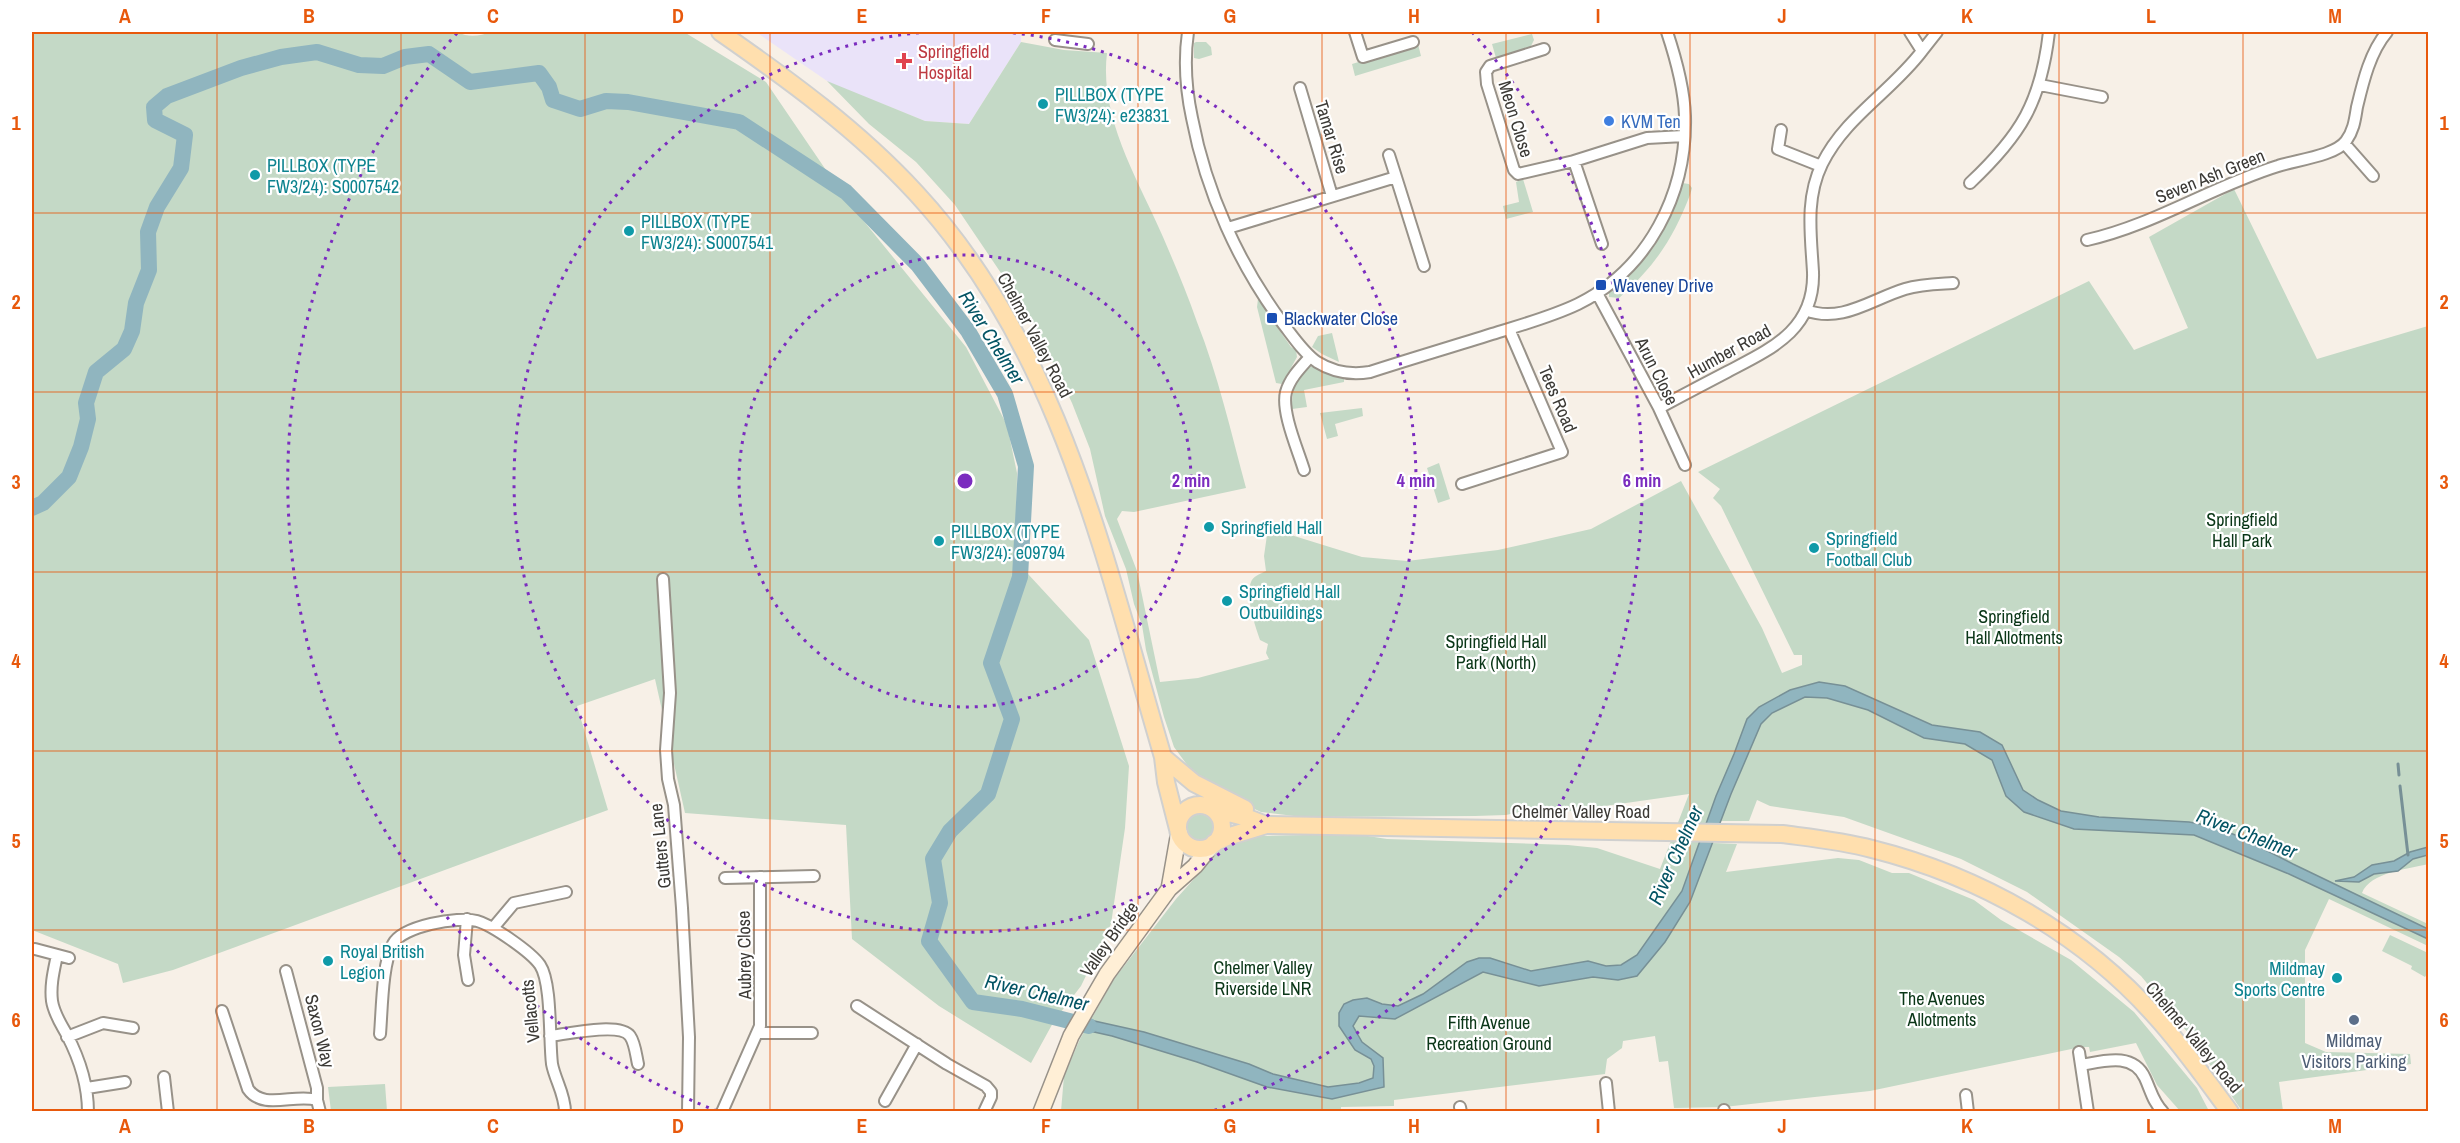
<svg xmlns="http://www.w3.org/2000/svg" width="2460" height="1143" font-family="'Archivo Narrow',sans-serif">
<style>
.medical{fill:#eae3f9}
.green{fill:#c4d9c6}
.water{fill:#90b5bf;stroke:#779096;stroke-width:1.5}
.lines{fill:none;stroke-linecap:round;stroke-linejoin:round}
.stream{stroke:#779096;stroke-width:3}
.river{stroke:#90b5bf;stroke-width:16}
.street-casing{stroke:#989289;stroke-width:14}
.secondary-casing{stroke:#989289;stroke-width:18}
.primary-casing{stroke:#d0d0cf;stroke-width:20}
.street{stroke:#fff;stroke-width:10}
.secondary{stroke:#ffefd6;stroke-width:15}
.primary{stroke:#ffdfae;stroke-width:16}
.grid{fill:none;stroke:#e8590c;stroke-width:1.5;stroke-opacity:0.55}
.ring{fill:none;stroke:#7b2cbf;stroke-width:3;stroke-dasharray:3 6}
.health-dot{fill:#e0444e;stroke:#fff;stroke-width:2}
.culture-dot{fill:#0f9aa8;stroke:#fff;stroke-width:2}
.shop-dot{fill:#3f7fe0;stroke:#fff;stroke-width:2}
.transit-dot{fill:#1a4fb4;stroke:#fff;stroke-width:2}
.service-dot{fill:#5c6f8a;stroke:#fff;stroke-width:2}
.labels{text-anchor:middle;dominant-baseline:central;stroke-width:4.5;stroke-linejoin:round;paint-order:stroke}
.health-label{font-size:18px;fill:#be3a42;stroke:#fff;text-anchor:start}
.culture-label{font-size:18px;fill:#0d838f;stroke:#fff;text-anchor:start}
.street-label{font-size:18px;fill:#3c3a36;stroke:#fff}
.shop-label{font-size:18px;fill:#366cbe;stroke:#fff;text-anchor:start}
.transit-label{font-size:18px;fill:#164399;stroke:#fff;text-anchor:start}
.park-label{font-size:18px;fill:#0a3617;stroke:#fff}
.service-label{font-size:18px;fill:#4e5e75;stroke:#fff}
.water-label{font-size:20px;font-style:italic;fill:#045464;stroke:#fff}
.centre{fill:#7b2cbf;stroke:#fff;stroke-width:3}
.ring-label{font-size:18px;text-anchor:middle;font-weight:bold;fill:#7b2cbf;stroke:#fff;stroke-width:4.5;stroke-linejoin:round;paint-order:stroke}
.neatline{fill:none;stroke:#e8590c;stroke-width:2}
.grid-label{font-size:20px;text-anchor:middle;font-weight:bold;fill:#e8590c}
</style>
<rect width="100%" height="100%" fill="#f7f0e7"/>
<!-- medical -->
<path class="medical" d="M756,32H1021V42L969,124L925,121L830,83Z"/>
<!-- green -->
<path class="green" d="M32,32H458C468,38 480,36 491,32H684L766,82L845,198L966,347L1007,425L1017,473L1016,561L1089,640L1129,766L1125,828L1111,924L1081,986L1054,1021L1031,1063L939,1006L852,939L846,825L685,813L655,679L577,706L608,810L173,970L123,983L118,964L32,930Z
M1532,34L1534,40L1530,48L1496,58L1492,44Z
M1021,42L1064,50L1107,53C1099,118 1138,179 1163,237C1175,265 1187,293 1197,322C1218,375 1231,432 1246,488L1134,512L1122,511L1117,519L1137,571L1160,682L1198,678L1269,659L1266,653L1268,644L1260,640C1255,625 1245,597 1251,582C1253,576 1260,574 1266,571L1264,556L1268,528L1362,557L1407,561L1498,550L1591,529L1681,481L1762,628L1782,673L1802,665V655H1794L1721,506L1713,498L1720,489L1698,472L2089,281L2134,350L2188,328L2149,237L2234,189L2317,359L2428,326V864C2409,869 2370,872 2362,893L2428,924V929L2342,888L2328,892L2428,939V946L2329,899L2305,950V1043L2326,1052L2410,1054L2411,1064L2279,1082L2283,1111H2242L2188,1033L2141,976L2119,957L2027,892L1961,859L1844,817L1770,806L1757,800L1749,821H1721L1713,843L1737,844L1726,872L1838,858L1859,860L1892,873H1909L1974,900L2001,920L2071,960L2134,1012L2197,1088L2209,1111H2180L2157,1085L2136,1043L2090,1052L2089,1047H2081L1870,1091L1724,1107L1674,1108L1668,1061L1659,1062L1655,1036L1623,1041L1622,1048L1607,1059L1605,1074L1394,1100V1106L1341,1107V1112L1061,1111L1064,1076L1080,1039L1114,979L1176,899L1219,851L1231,842L1261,836L1355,834L1387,839L1568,845L1597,848L1660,869L1689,794L1570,811L1532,809L1506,815L1475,816L1302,817L1261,812L1222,794L1193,773L1174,747L1164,717L1146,650L1142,625L1134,604L1126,569L1105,516L1090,449L1072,403L1032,319L955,205L916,162L869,124L827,81L925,121L969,124Z
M1196,42H1206L1211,47L1212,55L1199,59L1194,58V43Z
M1418,44L1421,56L1355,76L1352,64Z
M1523,179L1533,212L1506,219L1503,206L1519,202L1516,182Z
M1682,183L1689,184L1692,188L1690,195C1673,239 1655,266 1619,298L1609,297V290C1624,277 1642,264 1653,248C1666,228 1674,205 1682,183Z
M1258,299L1291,347L1296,350L1297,357L1282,384L1276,383L1257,307Z
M1332,333L1339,362L1322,354L1312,347L1318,336Z
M1314,366L1344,377V382L1304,390L1307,407L1292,409C1292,392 1295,371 1314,366Z
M1362,408L1363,416L1335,424L1338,436L1327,439L1320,413Z
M1439,463L1450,499L1438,503L1427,468Z
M1185 827a15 15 0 1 1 30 0a15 15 0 1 1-30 0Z
M2390,935L2428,953V972L2425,977L2411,969L2412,966L2382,951Z
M385,1084L387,1111H331L328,1087Z"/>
<!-- water -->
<path class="water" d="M1819,682L1845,686L1932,725L1980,732L2002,745L2023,790L2038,800L2061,811L2099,817L2189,822L2211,826L2238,836L2293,864L2428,929V939L2289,874L2194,835L2074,829L2024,812L2006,796L1992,760L1965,744L1924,738L1868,710L1827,698L1805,697L1772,713L1761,724L1731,794L1690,902L1665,942L1637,976L1618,980L1593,977L1539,986L1483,972L1395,1019L1359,1016L1353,1026L1362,1042L1383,1058L1384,1087L1332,1099L1267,1087L1197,1062L1112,1036L1067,1026L1072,1016L1144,1032L1249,1064L1273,1074L1328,1087L1359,1083L1373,1078L1374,1066L1371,1059L1355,1050L1339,1026V1013L1344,1004L1353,1000L1367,998L1382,1004L1398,1006L1423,994L1467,962L1479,958H1490L1531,971L1588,961L1606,966L1621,965L1637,955L1682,891L1716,796L1734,754L1747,719L1759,707L1790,690Z
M2428,847V855L2413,859L2398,871L2374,874L2359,882L2335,881L2354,877L2372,865L2394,861L2410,852Z"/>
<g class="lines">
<!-- stream -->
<path class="stream" d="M2398,764L2399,775
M2400,786L2408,855"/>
<!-- river -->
<path class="river" d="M32,508L43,503L69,477L81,447L88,419L86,403L96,372L124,349L132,331L136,303L149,270L148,232L157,207L181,168L185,135L155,120L154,107L167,96L241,68L281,57L317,52L359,65L383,66L405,57L429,54L470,82L539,73L549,87L553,100L580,109L606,101L628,102L739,122L846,192L918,265L968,331L1005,394L1026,466L1020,577L991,663L1012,719L988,794L950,831L933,859L940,903L929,941L973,1002L1022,1009L1089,1026"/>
<defs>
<path id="street" d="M1188,32C1184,60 1186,90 1192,118C1206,192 1239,265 1284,325C1294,338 1304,353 1317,362C1333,372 1352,375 1370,372C1410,359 1451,347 1492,334C1521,325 1551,317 1578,304C1649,269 1687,193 1685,116C1684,87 1676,59 1667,32
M1355,32L1363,57L1413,42
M1055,40L1088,44
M1544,49L1490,66L1486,72L1487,84L1514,170L1518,174L1574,161L1647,138L1684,136
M1922,51L1937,32
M2040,85L2102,97
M1300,88L1332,196
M1781,130L1778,149L1821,166
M2344,143L2373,176
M1389,155L1396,177
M1574,161L1602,244
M1970,183C2021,135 2041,102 2049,32
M1228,228L1396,177L1424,266
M2087,240C2154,225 2213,186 2278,166C2296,160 2335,156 2346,141C2354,130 2355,119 2357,107C2363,82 2370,52 2387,32
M1597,293L1659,408L1685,465
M1806,310C1841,324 1872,299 1905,289C1921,284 1937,284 1953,283
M1659,408C1681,396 1704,384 1727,372C1771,349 1815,330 1813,272C1811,235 1805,199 1822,164C1845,117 1891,92 1922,51L1910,32
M1304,470C1298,450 1281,412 1286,392C1290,378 1301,367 1310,357
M1462,484L1562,452L1509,329
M663,579L670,693L666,750L668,779L674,805L682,908L689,1037L688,1112
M725,878L814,876
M467,919L464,955L468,980
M493,928L514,903L566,892
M35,949L69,958
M57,955C54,970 50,985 52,1001C54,1014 61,1024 67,1035C79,1058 88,1086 88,1112
M286,971L317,1088V1100
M857,1006L947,1064L986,1086L991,1092V1097L984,1112
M222,1011L248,1089C263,1111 295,1093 317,1100L320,1112
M759,1033H812
M380,1034C382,1011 382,963 393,944C402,926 458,916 477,921C492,925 531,952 540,965C552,983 549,1040 552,1064C555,1080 565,1094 565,1112
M550,1036C567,1034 620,1022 630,1036C635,1043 636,1055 638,1064
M67,1037L103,1023L133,1028
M2079,1052L2088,1112
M2081,1065C2104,1061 2133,1052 2145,1078C2151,1091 2153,1102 2163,1112
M164,1077L168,1112
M1606,1083L1609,1112
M87,1088L125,1082
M1966,1095L1968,1112
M885,1101L917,1044
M1460,1107L1461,1112
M1724,1110V1112
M722,1112L760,1026V877"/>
<path id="secondary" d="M1169,889L1179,832
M1041,1112L1071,1036L1107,974L1169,889L1195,866L1212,845"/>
<path id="primary" d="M720,32C789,80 858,130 916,193C1061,350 1104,558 1163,757L1166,782L1178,829
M1163,757L1194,783L1245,809
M1178 827a22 22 0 1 1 44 0a22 22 0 1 1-44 0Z
M1213,809L1248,818L1266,825L1782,834C1812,838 1842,841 1872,849C1980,876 2083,934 2157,1018C2184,1048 2206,1080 2230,1112
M1214,843L1227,837L1266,825"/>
</defs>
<!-- street casing -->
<use href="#street" class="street-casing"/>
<!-- secondary casing -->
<use href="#secondary" class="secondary-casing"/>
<!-- primary casing -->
<use href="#primary" class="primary-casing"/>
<!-- street -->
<use href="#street" class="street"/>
<!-- secondary -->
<use href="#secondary" class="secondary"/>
<!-- primary -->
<use href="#primary" class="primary"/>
</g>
<!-- grid -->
<path class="grid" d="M217,32V1112M401,32V1112M585,32V1112M770,32V1112M954,32V1112M1138,32V1112M1322,32V1112M1506,32V1112M1690,32V1112M1875,32V1112M2059,32V1112M2243,32V1112M32,213H2428M32,392H2428M32,572H2428M32,751H2428M32,930H2428"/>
<!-- distance rings -->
<g class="ring">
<circle cx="965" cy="481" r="226"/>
<path d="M1004 32A451 451 0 1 1 926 32"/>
<path d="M717 1111A677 677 0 0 1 458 32M1472 32A677 677 0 0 1 1213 1111"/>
</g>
<!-- markers -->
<path class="health-dot" d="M901 52h6v6h6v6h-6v6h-6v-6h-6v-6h6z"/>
<g class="culture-dot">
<circle cx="1043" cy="104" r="6"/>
<circle cx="255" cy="175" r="6"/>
<circle cx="629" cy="231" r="6"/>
<circle cx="1209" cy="527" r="6"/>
<circle cx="939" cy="541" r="6"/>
<circle cx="1814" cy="548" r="6"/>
<circle cx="1227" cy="601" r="6"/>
<circle cx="328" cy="961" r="6"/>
<circle cx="2337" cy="978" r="6"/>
</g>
<circle class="shop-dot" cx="1609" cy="121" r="6"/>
<g class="transit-dot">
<rect x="1595" y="279" width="12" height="12" rx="3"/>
<rect x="1266" y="312" width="12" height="12" rx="3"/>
</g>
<circle class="service-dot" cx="2354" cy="1020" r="6"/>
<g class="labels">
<!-- health labels -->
<g class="health-label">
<text x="918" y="51">Springfield<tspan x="918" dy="21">Hospital</tspan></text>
</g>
<!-- culture labels -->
<g class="culture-label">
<text x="1055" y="94">PILLBOX (TYPE<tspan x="1055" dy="21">FW3/24): e23831</tspan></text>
<text x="267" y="165">PILLBOX (TYPE<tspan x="267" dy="21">FW3/24): S0007542</tspan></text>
<text x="641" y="221">PILLBOX (TYPE<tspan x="641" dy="21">FW3/24): S0007541</tspan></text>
<text x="1221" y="527">Springfield Hall</text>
<text x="951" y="531">PILLBOX (TYPE<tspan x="951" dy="21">FW3/24): e09794</tspan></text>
<text x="1826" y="538">Springfield<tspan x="1826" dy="21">Football Club</tspan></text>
<text x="1239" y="591">Springfield Hall<tspan x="1239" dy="21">Outbuildings</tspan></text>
<text x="340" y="951">Royal British<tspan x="340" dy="21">Legion</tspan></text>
<text x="2325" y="968" text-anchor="end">Mildmay<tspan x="2325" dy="21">Sports Centre</tspan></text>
</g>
<!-- street labels -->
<g class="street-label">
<text transform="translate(1516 119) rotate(73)">Meon Close</text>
<text transform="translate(1332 137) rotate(73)">Tamar Rise</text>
<text transform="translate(2210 176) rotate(-22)">Seven Ash Green</text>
<text transform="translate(1035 335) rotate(62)">Chelmer Valley Road</text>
<text transform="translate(1729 351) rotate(-29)">Humber Road</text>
<text transform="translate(1657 371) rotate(63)">Arun Close</text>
<text transform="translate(1558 399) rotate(67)">Tees Road</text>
<text x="1581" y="811">Chelmer Valley Road</text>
<text transform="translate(660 846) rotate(-96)">Gutters Lane</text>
<text transform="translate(1109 939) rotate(-55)">Valley Bridge</text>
<text transform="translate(744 955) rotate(-91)">Aubrey Close</text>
<text transform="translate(530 1011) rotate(-96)">Vellacotts</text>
<text transform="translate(320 1031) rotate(76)">Saxon Way</text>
<text transform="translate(2194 1037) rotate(50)">Chelmer Valley Road</text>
</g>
<!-- shop labels -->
<g class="shop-label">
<text x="1621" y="121">KVM Ten</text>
</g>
<!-- transit labels -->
<g class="transit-label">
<text x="1613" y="285">Waveney Drive</text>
<text x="1284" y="318">Blackwater Close</text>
</g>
<!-- park labels -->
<g class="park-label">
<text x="2242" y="519">Springfield<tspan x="2242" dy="21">Hall Park</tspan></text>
<text x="2014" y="616">Springfield<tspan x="2014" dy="21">Hall Allotments</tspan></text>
<text x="1496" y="641">Springfield Hall<tspan x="1496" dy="21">Park (North)</tspan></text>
<text x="1263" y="967">Chelmer Valley<tspan x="1263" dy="21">Riverside LNR</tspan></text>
<text x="1942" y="998">The Avenues<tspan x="1942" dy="21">Allotments</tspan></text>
<text x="1489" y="1022">Fifth Avenue<tspan x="1489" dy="21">Recreation Ground</tspan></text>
</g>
<!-- service labels -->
<g class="service-label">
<text x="2354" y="1040">Mildmay<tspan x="2354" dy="21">Visitors Parking</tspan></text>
</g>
<!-- water labels -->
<g class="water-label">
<text transform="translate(992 337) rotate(58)">River Chelmer</text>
<text transform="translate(2247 833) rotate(21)">River Chelmer</text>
<text transform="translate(1675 855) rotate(-66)">River Chelmer</text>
<text transform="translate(1037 992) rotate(13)">River Chelmer</text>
</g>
</g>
<circle cx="965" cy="481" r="9" class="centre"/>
<g class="ring-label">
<text x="1191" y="487">2 min</text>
<text x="1416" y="487">4 min</text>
<text x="1642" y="487">6 min</text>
</g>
<!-- border -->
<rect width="2460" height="1143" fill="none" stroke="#ffffff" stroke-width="66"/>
<rect x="33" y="33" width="2394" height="1077" class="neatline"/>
<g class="grid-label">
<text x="125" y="23">A</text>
<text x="309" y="23">B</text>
<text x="493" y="23">C</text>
<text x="678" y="23">D</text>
<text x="862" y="23">E</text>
<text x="1046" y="23">F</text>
<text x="1230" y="23">G</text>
<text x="1414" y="23">H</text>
<text x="1598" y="23">I</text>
<text x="1782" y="23">J</text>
<text x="1967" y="23">K</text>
<text x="2151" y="23">L</text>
<text x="2335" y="23">M</text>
<text x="16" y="130">1</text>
<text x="2444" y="130">1</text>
<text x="16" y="309">2</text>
<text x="2444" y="309">2</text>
<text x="16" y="489">3</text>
<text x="2444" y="489">3</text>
<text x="16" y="668">4</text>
<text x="2444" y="668">4</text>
<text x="16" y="848">5</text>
<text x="2444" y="848">5</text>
<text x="16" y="1027">6</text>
<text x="2444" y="1027">6</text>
<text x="125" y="1133">A</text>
<text x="309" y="1133">B</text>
<text x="493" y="1133">C</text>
<text x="678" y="1133">D</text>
<text x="862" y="1133">E</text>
<text x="1046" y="1133">F</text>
<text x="1230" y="1133">G</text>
<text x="1414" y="1133">H</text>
<text x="1598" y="1133">I</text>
<text x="1782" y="1133">J</text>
<text x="1967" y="1133">K</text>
<text x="2151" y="1133">L</text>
<text x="2335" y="1133">M</text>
</g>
</svg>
